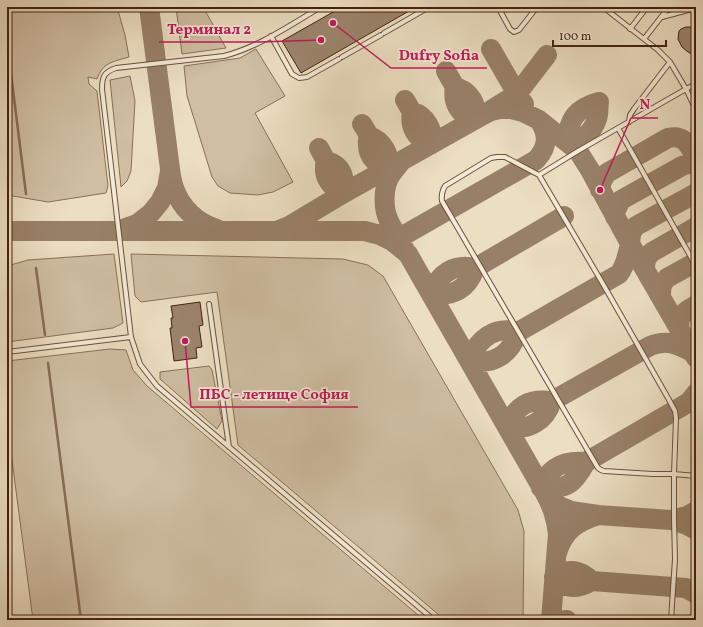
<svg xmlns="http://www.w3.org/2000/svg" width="703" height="627" font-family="Vollkorn,serif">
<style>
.green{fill:#cfbea3;stroke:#897058}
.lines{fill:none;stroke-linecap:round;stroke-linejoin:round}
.stream{stroke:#866c55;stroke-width:2.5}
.taxiway{stroke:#988068;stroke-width:20}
.building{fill:#9b846c;stroke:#43220e}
.service-casing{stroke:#6d513b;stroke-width:6}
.service{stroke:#f3ead7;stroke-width:4}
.leader{fill:none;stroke:#c2185b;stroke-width:1.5}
.callout-dot{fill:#c2185b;stroke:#f3ead7;stroke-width:1.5}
.callout-label{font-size:15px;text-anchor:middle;font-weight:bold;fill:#c2185b;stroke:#f3ead7;stroke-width:3.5;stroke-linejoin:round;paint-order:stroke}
</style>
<rect width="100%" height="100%" fill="#ecdec2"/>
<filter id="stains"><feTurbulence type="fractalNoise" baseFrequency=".005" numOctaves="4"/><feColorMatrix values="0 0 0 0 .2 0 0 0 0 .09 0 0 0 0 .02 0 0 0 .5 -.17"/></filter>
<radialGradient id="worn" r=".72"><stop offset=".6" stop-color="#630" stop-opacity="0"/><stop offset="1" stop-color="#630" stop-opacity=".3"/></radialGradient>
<!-- green -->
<path class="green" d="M7,7H117L125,35L129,57C113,62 103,62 97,79L88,77L89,84L97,91L108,186L106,193L48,202L7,195Z
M176,7H203L226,48L182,54Z
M256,49L285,96L255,113L293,182L273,192L258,195L230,193L218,186L212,177L187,96L184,66L240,58Z
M130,76L135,101L131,171L127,181L121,187L110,80Z
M114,254L123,323L113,328L7,342V266L28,260Z
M131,254L343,259L368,265L383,276L518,510L524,531L523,620H445L238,445L217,292L141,302L135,296Z
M110,349L126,350L133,370L147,386L424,620H33L7,422V361Z
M209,366L212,370L222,421L217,429L160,379V372Z"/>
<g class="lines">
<!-- stream -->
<path class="stream" d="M7,42L26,194
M36,268L45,335
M48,363L81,620"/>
<!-- taxiway -->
<path class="taxiway" d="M149,7L170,169C171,176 172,182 174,188C181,208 197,223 217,229
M491,49L517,94L524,104
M446,71L455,87C452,102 459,115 474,119C479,105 469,90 455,87
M405,100L412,112C409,127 416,138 430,145C435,131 426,115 412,112
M599,102C598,108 599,114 597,119C593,131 582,142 568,143C567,119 577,108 599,102Z
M491,110L517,94L547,55
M362,124C364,127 367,131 368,135C369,138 367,142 368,145C368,157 377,165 387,169C392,155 382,140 369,136
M319,148L326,161C322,176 330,188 344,193C345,178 343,165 326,161
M400,163C396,168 392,172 389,178C383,190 383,208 389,221C393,230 399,239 404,248
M600,190L602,181L607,173L668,138C685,134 689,146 696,158
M615,217L616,210L621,200L682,166C687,164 691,163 696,165
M123,229L137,224L151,213L160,202L167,188L170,171
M279,230L289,226L344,193L485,114L491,111L500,109H511L523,112L539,120L578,151L590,170L633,249L696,358
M7,231H365L380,235L392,241L408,254L546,495C553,509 556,518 558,534L551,620
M399,238L536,160C548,147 549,135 539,120
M475,268C454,263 438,274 431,294C453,297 468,289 475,268L564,216
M645,270C645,262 646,257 652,252L696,227
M661,297C661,289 661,284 667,278L696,262
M680,331C677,315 684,312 696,305
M518,332C494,325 478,340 469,360C493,366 510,355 518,332L619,274C625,267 628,253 630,244C631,235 630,233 636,226L696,193
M552,401C528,398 516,406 507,427C528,431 545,422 552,401L650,346C667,339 677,344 692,352
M586,462C564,460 549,466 541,488C567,490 574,484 586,462L686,404L690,401L696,393
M546,495L557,505L571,511L598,515L671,520L687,525L696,530
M671,520L687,516L696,511
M557,553C564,530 577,522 598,515
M592,581C581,570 568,567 554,577C565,590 578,589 592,581L686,588L693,592L696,594
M565,620H567"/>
</g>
<!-- building -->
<path class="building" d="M342,7H416L301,73L282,41Z
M686,27H696V56L688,52L682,47L678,39L679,31L681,29Z
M200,302L203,325L199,326L202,347L196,348L197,358L174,361L170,328H172L171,318H173L171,306Z"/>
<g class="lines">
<defs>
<path id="service" d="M321,7C290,25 259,47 224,56L116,68C104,72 102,77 102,89L131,337L140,364L157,386L434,620
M498,7L510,29L514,32L519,30L537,7
M603,7L658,50L670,62L686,89L578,151L539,175L603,284L668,398L675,411L676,418L674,474V519L675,559L671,620
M428,8L430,7
M662,17L696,8
M630,29L647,7
M384,33L424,10
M271,36L292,74L299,78L307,77L339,59
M644,39L669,7
M342,57L381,35
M696,84L686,89L696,110
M629,122L630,115L634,109L670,62
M618,128L696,266
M539,175L505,157H497L491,158L445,186C442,191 441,195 442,201L598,468L601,470L604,471L653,474H674L696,476
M209,304L229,447
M7,352L131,337"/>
</defs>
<!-- service casing -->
<use href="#service" class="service-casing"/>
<!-- service -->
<use href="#service" class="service"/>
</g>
<!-- callouts -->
<path class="leader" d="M321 40L259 42H159M333 23L391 68H487M600 190L631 118H658M185 341L191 407H358"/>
<g class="callout-dot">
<circle cx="321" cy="40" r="4"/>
<circle cx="333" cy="23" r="4"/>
<circle cx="600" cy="190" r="4"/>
<circle cx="185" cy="341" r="4"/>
</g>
<g class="callout-label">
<text x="209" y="34">Терминал 2</text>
<text x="439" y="60">Dufry Sofia</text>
<text x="645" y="109">N</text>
<text x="274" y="399">ПБС - летище София</text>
</g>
<!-- margin -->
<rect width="703" height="627" fill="none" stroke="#ecdec2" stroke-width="24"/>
<rect x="8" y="8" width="687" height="611" fill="none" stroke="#43220e" stroke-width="2"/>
<rect x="12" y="12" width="679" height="603" fill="none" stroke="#43220e"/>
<!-- scale -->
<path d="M553 40v6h113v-6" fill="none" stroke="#43220e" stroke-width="2"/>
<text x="559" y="40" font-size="12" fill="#43220e" stroke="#f3ead7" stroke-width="3" paint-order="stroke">100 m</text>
<rect width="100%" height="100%" filter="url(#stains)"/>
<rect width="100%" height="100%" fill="url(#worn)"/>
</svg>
